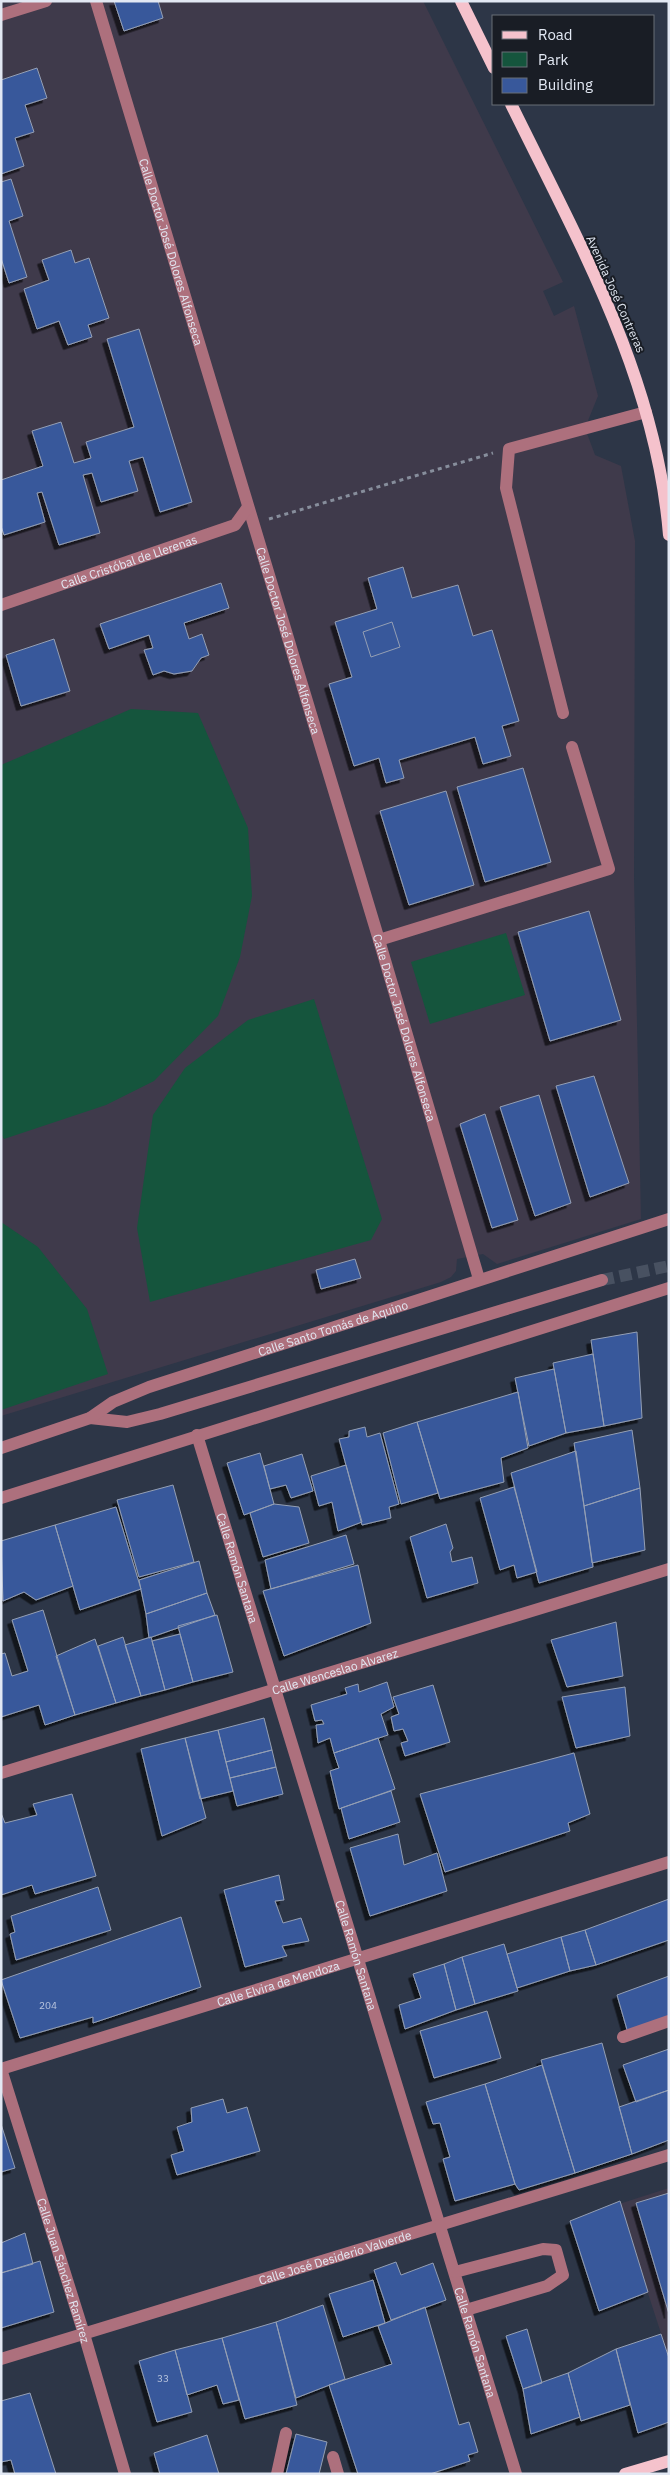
<svg xmlns="http://www.w3.org/2000/svg" width="670" height="2475" font-family="'IBM Plex Sans',sans-serif">
<style>
.education{fill:#3f3a4b}
.green{fill:#15553d}
.building{fill:#38589b;stroke:#949fb4;filter:url(#shadow)}
.lines{fill:none;stroke-linecap:round;stroke-linejoin:round}
.minor-tunnel{stroke:#485161;stroke-width:12;stroke-dasharray:12 6;stroke-linecap:butt}
.path{stroke:#878e9c;stroke-width:3;stroke-dasharray:4 4;stroke-linecap:butt}
.minor{stroke:#ad707d;stroke-width:12}
.major{stroke:#f5c2cc;stroke-width:12}
.labels{text-anchor:middle;dominant-baseline:central;stroke-width:4;stroke-linejoin:round;paint-order:stroke}
.number-label{font-size:10px;fill:#b8c4dd}
.street-label{font-size:12px;fill:#e2e8f3;stroke:#191d25}
</style>
<defs>
<filter id="shadow"><feDropShadow dx="-4.5" dy="4.5" stdDeviation="0" flood-color="#0009"/></filter>
</defs>
<rect width="100%" height="100%" fill="#2d3647"/>
<!-- education -->
<path class="education" d="M1,1H423L563,282L543,291L554,316L574,306L598,396L585,428L595,455L621,466L635,541L634,878L641,1219L497,1264L483,1254L457,1259L456,1271L451,1277L441,1282L1,1416Z
M669,2188V2358L619,2204Z"/>
<!-- green -->
<path class="green" d="M131,709L198,713L248,828L252,896L240,957L218,1016L154,1081L106,1105L4,1139L1,1134V765Z
M506,933L525,995L430,1024L411,962Z
M314,999L382,1219L371,1240L150,1302L137,1228L153,1115L185,1068L248,1020Z
M1,1222L38,1247L87,1309L108,1374L1,1410Z"/>
<!-- building -->
<path class="building" d="M114,1H158L163,18L124,31Z
M37,68L47,98L25,105L34,132L15,138L24,166L1,174V80Z
M11,179L23,216L9,221L27,277L9,283L1,258V182Z
M71,250L75,263L89,258L109,318L88,325L92,337L68,345L59,321L37,329L24,289L49,280L42,260Z
M139,329L192,502L160,512L143,457L129,461L138,491L101,502L92,473L83,475L100,533L59,545L42,492L37,493L45,522L4,535L1,526V480L43,466L32,431L61,422L74,463L91,458L86,442L134,427L107,339Z
M403,567L412,598L458,585L473,636L492,630L519,721L502,726L511,756L483,764L475,737L399,760L404,778L386,783L379,758L354,766L329,684L352,677L335,622L377,609L368,578Z
M221,583L229,608L184,623L189,639L202,634L209,655L201,658L192,671L174,674L164,671L153,675L144,650L153,648L149,635L109,649L100,624Z
M392,622L400,647L371,657L363,632Z
M54,639L70,691L21,706L6,655Z
M523,768L551,862L485,882L457,787Z
M446,791L474,885L409,905L380,811Z
M589,911L621,1020L550,1041L518,932Z
M594,1076L629,1183L590,1197L556,1086Z
M539,1095L571,1203L535,1216L500,1107Z
M485,1114L518,1220L492,1228L460,1124Z
M355,1259L361,1278L321,1289L316,1270Z
M637,1332L642,1418L604,1426L591,1340Z
M593,1354L604,1426L566,1433L553,1363Z
M554,1369L566,1433L529,1446L515,1378Z
M518,1392L528,1448L501,1458L504,1482L440,1499L417,1422Z
M417,1422L438,1493L401,1504L383,1433Z
M365,1427L367,1437L380,1433L399,1504L389,1507L391,1518L362,1525L339,1439L349,1437V1431Z
M632,1430L640,1488L584,1506L574,1443Z
M576,1451L593,1567L539,1583L511,1473Z
M260,1453L274,1504L244,1515L227,1463Z
M302,1454L313,1491L291,1498L286,1485L270,1489L264,1466Z
M346,1465L362,1522L338,1531L332,1502L319,1506L311,1476Z
M173,1485L194,1562L139,1577L117,1500Z
M514,1487L537,1572L517,1578L514,1565L500,1570L480,1498Z
M640,1488L645,1550L592,1563L584,1506Z
M274,1504L299,1507L309,1543L263,1557L250,1513Z
M116,1507L141,1589L80,1610L55,1525Z
M446,1524L453,1548L450,1552L452,1562L472,1557L478,1583L427,1598L410,1537Z
M55,1525L73,1586L36,1600L24,1592L3,1601L1,1541Z
M346,1535L354,1564L271,1589L265,1560Z
M199,1561L207,1593L146,1614L139,1580Z
M358,1565L371,1623L284,1656L263,1591Z
M207,1593L215,1615L149,1638L146,1614Z
M43,1610L75,1715L45,1725L39,1705L1,1717V1654L5,1653L12,1676L28,1671L12,1620Z
M217,1615L233,1672L193,1682L178,1626Z
M616,1622L623,1676L567,1687L551,1640Z
M180,1634L193,1682L165,1690L152,1641Z
M123,1637L141,1696L116,1703L98,1646Z
M151,1637L165,1690L141,1696L125,1645Z
M95,1639L116,1703L75,1715L56,1656Z
M387,1682L394,1707L381,1714L388,1735L334,1753L330,1738L318,1743L316,1725L324,1724L322,1720L315,1721L311,1705L347,1694L345,1688L358,1684L359,1692Z
M433,1685L450,1742L405,1756L401,1743L408,1741L403,1729L394,1731L391,1717L399,1714L393,1697Z
M625,1687L630,1736L576,1748L562,1697Z
M264,1718L272,1750L226,1762L218,1730Z
M218,1730L233,1791L200,1799L185,1738Z
M185,1738L206,1818L162,1836L141,1749Z
M378,1738L395,1789L339,1809L330,1771L339,1768L334,1753Z
M272,1750L276,1767L230,1778L226,1762Z
M574,1753L590,1814L568,1823L570,1831L445,1872L420,1794Z
M276,1767L283,1794L237,1806L230,1778Z
M391,1791L400,1822L349,1839L341,1808Z
M72,1794L96,1876L35,1894L32,1885L1,1895V1813L5,1823L37,1815L33,1804Z
M398,1834L404,1865L437,1853L447,1891L370,1916L350,1848Z
M279,1875L284,1900L275,1901L283,1923L301,1918L309,1941L282,1946L287,1956L245,1967L224,1890Z
M98,1887L111,1930L16,1960L10,1934L15,1932L11,1916Z
M669,1899V1940L596,1965L585,1930Z
M181,1917L201,1987L93,2023V2017L20,2038L1,1980Z
M585,1930L596,1965L570,1971L561,1937Z
M561,1937L570,1971L517,1988L507,1954Z
M504,1944L518,1991L475,2004L462,1957Z
M462,1957L475,2004L456,2010L444,1964Z
M444,1964L456,2010L405,2029L399,2005L421,1998L413,1974Z
M669,1976V2016L628,2033L617,1995Z
M487,2011L501,2058L434,2078L420,2031Z
M602,2043L632,2154L575,2173L541,2060Z
M669,2049V2090L636,2102L623,2065Z
M542,2065L575,2173L519,2190L515,2184L485,2084Z
M485,2084L515,2184L455,2201L443,2159L450,2157L440,2123L433,2124L426,2102Z
M669,2090V2140L632,2154L619,2107Z
M223,2099L227,2113L247,2107L260,2151L177,2175L171,2155L184,2151L177,2127L192,2122L191,2108Z
M1,2124L15,2168L1,2172Z
M669,2193V2314L636,2203Z
M620,2201L648,2292L599,2311L570,2221Z
M25,2233L33,2264L1,2273V2243Z
M40,2261L54,2312L1,2328V2273Z
M396,2262L401,2275L433,2263L446,2300L391,2320L374,2270Z
M373,2280L385,2323L343,2337L329,2294Z
M323,2305L345,2379L296,2398L276,2322Z
M425,2307L459,2425L469,2422L478,2452L468,2455L470,2461L430,2474H358L329,2385L392,2364L378,2326Z
M276,2322L297,2405L245,2419L222,2338Z
M527,2329L542,2383L523,2389L506,2336Z
M661,2334L669,2358V2422L638,2433L616,2349Z
M222,2338L239,2400L223,2404L217,2385L187,2395L175,2350Z
M616,2349L630,2405L581,2421L568,2373Z
M175,2350L192,2412L157,2422L139,2361Z
M568,2373L580,2417L531,2434L523,2389Z
M30,2393L56,2474H15L11,2460L1,2462V2401Z
M296,2434L327,2442L319,2474H286Z
M207,2435L219,2474H160L154,2453Z"/>
<g class="lines">
<!-- minor-tunnel -->
<path class="minor-tunnel" d="M602,1280L669,1266"/>
<!-- path -->
<path class="path" d="M269,519L493,453"/>
<!-- minor -->
<g class="minor">
<path id="s1" d="M96,1L379,940L479,1279"/>
<path d="M1,15L46,1"/>
<path id="s2" d="M1,605L235,525L248,507"/>
<path d="M563,713L506,488L509,449L646,412"/>
<path d="M379,940L609,869L572,747"/>
<path d="M90,1418L127,1422L160,1414L602,1280"/>
<path id="s3" d="M197,1435L516,2474"/>
<path id="s4" d="M1,1448L90,1418L113,1402L149,1387L669,1219"/>
<path d="M1,1498L669,1288"/>
<path id="s5" d="M1,1773L669,1569"/>
<path d="M623,2037L669,2021"/>
<path id="s6" d="M1,2069L669,1862"/>
<path id="s7" d="M1,2069L84,2334L125,2474"/>
<path d="M455,2272L543,2249L556,2250L563,2275L547,2286L466,2310"/>
<path id="s8" d="M1,2359L669,2155"/>
<path d="M333,2457L338,2474"/>
<path d="M277,2474L286,2433"/>
</g>
<!-- major -->
<path class="major" d="M461,1L494,68
M511,104C579,243 656,377 669,535
M625,2474L669,2461"/>
</g>
<g class="labels">
<!-- number labels -->
<g class="number-label">
<text x="48" y="2005">204</text>
<text x="163" y="2378">33</text>
</g>
<!-- street labels -->
<g class="street-label">
<text stroke="none"><textPath href="#s1" startOffset="262">Calle Doctor José Dolores Alfonseca</textPath></text>
<text transform="translate(616 294) rotate(66)">Avenida José Contreras</text>
<text stroke="none"><textPath href="#s2" startOffset="135">Calle Cristóbal de Llerenas</textPath></text>
<text stroke="none"><textPath href="#s1" startOffset="668">Calle Doctor José Dolores Alfonseca</textPath></text>
<text stroke="none"><textPath href="#s1" startOffset="1072">Calle Doctor José Dolores Alfonseca</textPath></text>
<text stroke="none"><textPath href="#s4" startOffset="354">Calle Santo Tomás de Aquino</textPath></text>
<text stroke="none"><textPath href="#s3" startOffset="139">Calle Ramón Santana</textPath></text>
<text stroke="none"><textPath href="#s5" startOffset="349">Calle Wenceslao Alvarez</textPath></text>
<text stroke="none"><textPath href="#s3" startOffset="544">Calle Ramón Santana</textPath></text>
<text stroke="none"><textPath href="#s6" startOffset="290">Calle Elvira de Mendoza</textPath></text>
<text stroke="none"><textPath href="#s8" startOffset="349">Calle José Desiderio Valverde</textPath></text>
<text stroke="none"><textPath href="#s7" startOffset="211">Calle Juan Sánchez Ramírez</textPath></text>
<text stroke="none"><textPath href="#s3" startOffset="949">Calle Ramón Santana</textPath></text>
</g>
</g>
<!-- border -->
<rect width="670" height="2475" fill="none" stroke="#e2e8f3" stroke-width="5"/>
<!-- legend -->
<rect x="492" y="15" width="162" height="90" fill="#191d25" stroke="#696e77"/>
<rect x="502" y="31" width="25" height="8" fill="#f5c2cc" stroke="#696e77"/>
<text x="538" y="40" font-size="15" fill="#e2e8f3">Road</text>
<rect x="502" y="52" width="25" height="15" fill="#15553d" stroke="#696e77"/>
<text x="538" y="65" font-size="15" fill="#e2e8f3">Park</text>
<rect x="502" y="78" width="25" height="15" fill="#38589b" stroke="#696e77"/>
<text x="538" y="90" font-size="15" fill="#e2e8f3">Building</text>
</svg>
